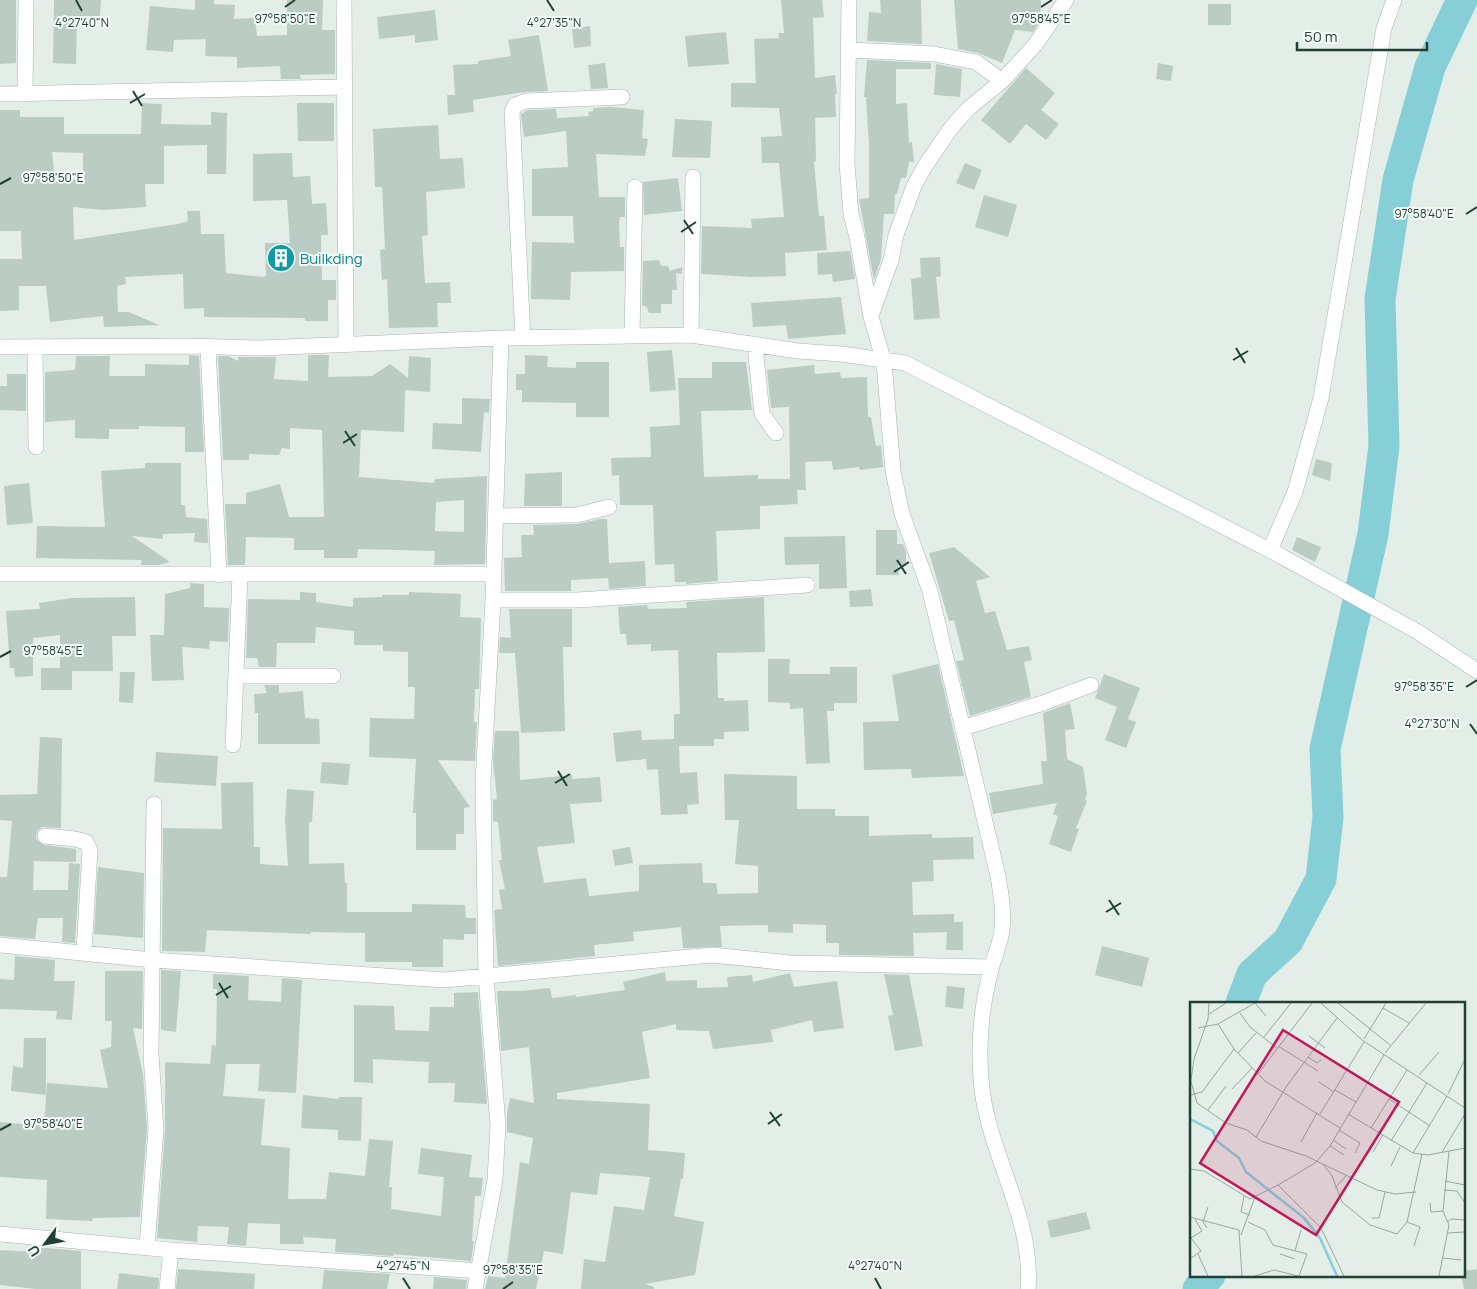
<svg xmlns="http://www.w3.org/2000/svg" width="1477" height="1289" font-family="Manrope,sans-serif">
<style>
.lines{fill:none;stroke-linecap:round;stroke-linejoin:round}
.river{stroke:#87cfd7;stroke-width:31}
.building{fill:#baccc4;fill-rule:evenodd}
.minor-casing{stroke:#a5b6af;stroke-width:16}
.minor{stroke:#fff;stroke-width:15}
.ticks{fill:none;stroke:#214036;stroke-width:2}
.labels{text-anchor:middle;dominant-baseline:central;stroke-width:4;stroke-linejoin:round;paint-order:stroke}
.culture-label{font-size:15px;fill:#0d838f;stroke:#f3faf6;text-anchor:start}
.inset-river{fill:none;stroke:#87cfd7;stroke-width:2.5}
.inset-road{fill:none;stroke:#95a8a1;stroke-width:1}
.view{fill:#c2185b;fill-opacity:0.15;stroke:#c2185b;stroke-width:2.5}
.inset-edge{fill:none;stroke:#214036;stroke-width:2.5}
.ticks-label{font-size:12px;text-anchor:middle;fill:#214036;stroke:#f3faf6;stroke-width:4;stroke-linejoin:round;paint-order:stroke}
</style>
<rect width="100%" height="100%" fill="#e3eee8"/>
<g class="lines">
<!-- river -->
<path class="river" d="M1241,1003L1252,974L1288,941L1321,879L1328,817L1325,749L1373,534L1384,446L1380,299L1398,180L1430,67L1462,0
M1198,1289L1210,1275"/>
</g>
<!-- building -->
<path class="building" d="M0,0H16V63L0,64Z
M54,0H101L100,16H77L76,64L53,63Z
M195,0H214V4L235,5L234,19L255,18L257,36L287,35V0H323L322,30H335V74L300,75L301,79H281L280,66L237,68V57L205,56L206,39L174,40L173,52L146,50L150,6L195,10Z
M781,0H822L824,17L813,18L815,78L835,75L837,94H835L836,117L815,118L816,161L814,162L819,216H824L827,250L785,253L786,276L752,277L701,274L702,226L752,228L751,219L784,217L779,163H762L761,137L782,136L779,108L731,107V83H756L754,39L779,38L778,33H784Z
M880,0H921L922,44L867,41L869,12L881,13Z
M954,0H1041L1040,21L1033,32L1015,30L1002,63L978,53L958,49Z
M1208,4H1231V25H1208Z
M435,10L438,40L415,43V35L379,39L377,17Z
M590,26L591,46L574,48L572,29Z
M726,32L729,64L688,67L685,36Z
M539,35L548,91L525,92L473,100L474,112L448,115L447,95H455L453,65L478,64V61L511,56L508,40Z
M867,60L931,63V69H896V104L907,103L909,143L912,142L914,162H909L906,178H901L897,194H895L894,214H884L881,259L874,280L859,199L869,198V145L866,97H864Z
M605,63L608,88L591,89L588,65Z
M1158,63L1173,66L1171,81L1156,79Z
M936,64L962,69L960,97L934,95Z
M1026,68L1055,93L1041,110L1059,124L1046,140L1026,124L1010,144L981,120Z
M142,103L162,104L161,124L211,125V112L227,113L226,174H207V145L164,146V184H145L146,207L102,210L73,207L74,240L178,224L188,221L187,211H200L201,234H224L226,273L264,277L266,275L265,243H290L287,200L253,201V154L292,153L293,177L310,176L312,204L326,203L328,235H321L322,280H336V300H328V321H305V318L204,317V308L184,309L183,274L125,277L126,284L117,286L118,312H129L159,325L104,327L103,316L50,322L46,286H19V310L0,311V259H22L21,231H0V110H20V117H64V134H141ZM52,152L83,153V179L55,181Z
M297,103H334V141H298Z
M610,107L644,110L642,138L648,139L645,156L596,154L599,197H625V217H620L619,221L620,247H624V271L571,272L570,300L531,299L532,242L574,243L573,216H532V169L568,167L566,131L524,137L521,114L528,110L556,109L557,118L589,116L588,112L593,111V108Z
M675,119L712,121L710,158L672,157Z
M438,125L440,159L463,158L465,188L426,192L428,235L422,236L425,283L450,282L451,303H437L438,327L389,328L387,279L382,280L380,250L385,249L382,187H375L373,129Z
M965,163L982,170L974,190L956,183Z
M678,178L682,211L644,215L643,182Z
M984,195L1017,205L1008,237L975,227Z
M850,251L855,279L833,282L832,274L818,275L817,253Z
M940,257L941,276L936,277L940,318L914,320L911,279L921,277L920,258Z
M659,260L661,266H668L670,271L682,267V274L676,273L677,290H672V304H661V313H649L647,307L642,305L643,261Z
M841,297L846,334L788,339L786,325L753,327L751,303Z
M672,350L676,390L650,392L647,352Z
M189,355L199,356L204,452H185V427L139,426V429H109V439L75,438V420L45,422V372L75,370L76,356H110L109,376H145V364L189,365Z
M308,355H329L328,377L372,376L390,364L408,378L409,356L431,358L430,392L405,390L404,432L361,430L359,477L434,483L435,479L487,476L485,564L434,565L435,551L358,549L357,558H324V550H294V538L246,537L245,565H228L225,504H246V493L280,484L289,517H324L322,430L290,428V449L282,448L279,455L249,454V460H223L218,356H228L238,361V357H276L274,379L308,381ZM464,500V532L435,531L436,502Z
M525,355L548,356L547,367L576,368V362H609V417H576V403L522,402V390H516V374H525Z
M712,362H746L752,410L701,411L704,477L758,475V479H790L789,407L771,408L767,370L814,365L815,374L840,372L841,378L867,377L868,417H871L876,446L881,445L883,467L860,470L859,467L833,470L832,461L805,462L806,490H797L798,504L760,506V529L716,531L718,581L686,584V582H675L674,564L655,565L653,505H620L619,475L612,476L611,458L651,457L650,427L680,425L678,378H712Z
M7,374H26V411L0,410V386H7Z
M462,398L490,399L489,413L484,412L481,452L432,449L433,423L462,424Z
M1316,459L1332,463L1330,481L1312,475Z
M145,463H181V505H185L186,517L207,519L208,543L194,542L195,533L163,534V539L132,536L170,562L159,565H141L142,560L36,558L37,526L105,527L101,471L145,468Z
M562,472V506H524L525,474Z
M29,483L33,523L7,525L4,486Z
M600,519H607L609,563L645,561L646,586L609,589L608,578L571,580V591H505L504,558L522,557L521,535H534L533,525L577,524Z
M876,530H897V544H903L906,552V565H898L899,575H876Z
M845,536L847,588L819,589V564L785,565L784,537Z
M1297,537L1321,547L1315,562L1292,550Z
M954,547L990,577L976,581L985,613L995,611L1007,650L1029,646L1032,660L1024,662L1031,697L970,716L956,661L964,660L954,620L949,621L929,553Z
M190,583L204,584V607L229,608L228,642L210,641L209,649L182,647L184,680L152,681L150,635H164L165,594L190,588Z
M871,589L873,606L850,607L849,591Z
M300,592L316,593V602L353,607V598L382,597V595H409V592L461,594L460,617L481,618L479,689H475L474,722H477L475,761L438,760L470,807L464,808V834H456V850H416V813H413L416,759L369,757L370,718L414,719L415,687H408V652L383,651V645H354V631L316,627L315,643H277L276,667H259L257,658H246L248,599L300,600Z
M135,597L136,636H112L113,671H72V690H41V668H60V635L33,638V676L15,677L14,668H10L6,611L40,609L39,603L72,598Z
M764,597L765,652L717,653L718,698H724V701L748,700L749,731L724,732V739H714V746H679L680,773L697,772L699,804L687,805L688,814L661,815L658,769L647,770L646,759L616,762L613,733L641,730L642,740L674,739V714H680L678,650L651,651V644L627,645L626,634H620L618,607L647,605L648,609L687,608L686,602Z
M509,609H572V647H563L565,731L521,733L515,653H499L500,637L511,638Z
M768,659H790L789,674H830V667H857V703H834V711H827L830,763L806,764L803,708L790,709V703L768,702Z
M938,664L964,776L912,778L911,769L864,770L863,722L899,721L892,675Z
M120,672H135L133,703L119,702Z
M1104,674L1140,688L1128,719L1136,722L1126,748L1105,740L1117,707L1095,698Z
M264,685H279V693L303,691L305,718L319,719L320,744H258V713H255L254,694L267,693Z
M1070,703L1075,729L1065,730L1067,759L1083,767L1087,794L1085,800L1087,801L1076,828L1079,829L1071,852L1049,844L1058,816L1053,814L1057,803L993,814L989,793L1043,784L1041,761H1047L1043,713Z
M495,731H519L520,780L572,775V779L600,777L602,802L570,804L575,843L537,847L544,883L586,878L589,896L639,891V865L702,863L703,883H716L718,894L758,893V866L735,864L739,820H725L724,774L797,776V809H835V816H869V836L932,834V838L973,837L974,859L933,860L934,881L912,882L913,915L954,914V922H963V950H946L947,932L913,933L914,956L839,955V943H826V925L793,924V933L768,932V925L720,926L722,947L683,948L681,927L633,932L634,941L594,945L595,956L498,966L494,910L502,909L499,890L505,889L499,860H502L498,822L493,821V800L497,799L493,762Z
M40,737L62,738L61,828L42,827L37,831L36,839L44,845L76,849V862L34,861L33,890H68L69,863L80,864L75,943L62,942L63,918H38L35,939L0,936V877H7L12,821L0,820V795L37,794Z
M156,752L218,756L216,786L154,782Z
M322,762L350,764L348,785L320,783Z
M253,782L254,847H260V864L288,866L285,820L287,789L314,791L312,822H309V864L344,863L345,883H347V912H412V904L465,905L466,918H476V934H464V940L443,939V967H412V962H365V933L311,932V934L207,930L205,952L162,951L163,828L222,829L221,783Z
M630,847L633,863L615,866L612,850Z
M98,867L144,873L143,938L94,934Z
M1102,946L1149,958L1142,987L1095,975Z
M15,956L55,960L54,981H75L72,1020L56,1019L57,1011L0,1009V979L14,980Z
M161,970L181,971L176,1032L161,1030Z
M105,971H143L142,1029L133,1028L143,1074L147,1129L140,1217L93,1218L92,1221L46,1219L47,1180L0,1177V1122L44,1126L47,1083L108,1088L100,1050L111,1047L112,1021H105Z
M665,972L666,981L697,980V988L728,987L727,977L752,975L753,982L790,973L794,987L837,981L844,1028L814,1032L812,1020L771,1030L773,1042L713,1049L709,1031L676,1030V1024L642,1032L650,1078L557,1093V1099L650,1104L648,1150L685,1153L683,1179H681L674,1216L704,1222L695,1275L645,1284L654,1287V1289H581L584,1259L605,1262L614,1206L644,1210L650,1177L600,1173L597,1195L571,1192L563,1254L544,1251L536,1289H485L488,1276L505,1278L520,1162L529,1164L533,1138L507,1132V1114L510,1098L534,1103L529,1047L501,1051L497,991H521L550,988L552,998L576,995V997L625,990L623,982Z
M213,974L249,976L248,1000L281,1002L282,978L302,980L296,1093L258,1091L260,1064H226L223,1096L265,1099L261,1145L290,1148L288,1199H326L329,1172L365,1176L369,1139L393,1141L389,1187H392L391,1209L441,1216L444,1177L418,1174L421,1148L472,1155L469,1177L483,1178L481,1196H475L472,1241H474L471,1261L393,1254V1256L335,1252L336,1239L303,1237L304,1244H280V1224L248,1223L246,1246L227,1244L229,1227L198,1226L197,1242L157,1238L165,1130V1062L210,1064L212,1045L216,1046L217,989H213Z
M884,974L909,975L923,1046L895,1051L888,1016L893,1015Z
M947,986L965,988L963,1009L945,1007Z
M478,992L487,1104L454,1102L455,1083H428L429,1062L373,1059V1083L354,1082V1005L394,1006L395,1030L429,1031L430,1007H454V993Z
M24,1038H46V1095L11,1091L13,1066L23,1068Z
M303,1095L339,1099V1097H362L361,1141L338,1140V1130L301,1128Z
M1086,1212L1091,1229L1051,1238L1047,1221Z
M36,1247L81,1251V1289H36L0,1285V1250L36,1252Z
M178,1269L255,1274L254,1289H176Z
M1477,1269V1289H1464L1461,1275H1463V1271Z
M324,1270L390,1274L387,1289H322Z
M119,1273L159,1278L158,1289H117Z
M434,1277L467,1280L466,1289H433Z"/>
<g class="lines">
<defs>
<path id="minor" d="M344,0L346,344
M849,0L847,164L851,214L857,237L871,317L884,362L893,471L902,514L930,591L998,876C1001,894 1004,912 1002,929C1001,942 995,954 992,966C982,1002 978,1042 981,1079C986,1152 1034,1215 1028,1289
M849,50L934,54L976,62L1002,81
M0,94L344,87
M25,94L26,0
M872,313L891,260L896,235L914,186L925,166L951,128L968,109L1002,81L1035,45L1066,0
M691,335L693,177
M632,336L635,187
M523,338L512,112L515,105L526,101L622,97
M755,345L762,414L776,433
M0,347L189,346L260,348L501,338L691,335L798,351L841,354L905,363L1281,556L1418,632L1477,671
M35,347L36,447
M208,347L219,575
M495,516L577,515L609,507
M1270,550L1295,492L1321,398L1384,28L1394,0
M0,574H492
M493,600H578L807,585
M236,676H333
M963,728L1040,704L1091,685
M233,745L240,575
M45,836L75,839L86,842L90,850L84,952
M0,945L153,960L444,980L712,955L790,963L991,967
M0,1234L171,1250L480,1271
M147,1247L156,1129L151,1054L154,804
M167,1289L171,1250
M475,1289L495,1180L498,1125L486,977L483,782L493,600L501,338"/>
</defs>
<!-- minor casing -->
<use href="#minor" class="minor-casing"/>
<!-- minor -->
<use href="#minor" class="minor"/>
</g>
<!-- ticks -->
<path class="ticks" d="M76,0L82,11M547,0L554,11M285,7L295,0M1041,7L1052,0M133,91L142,106M130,103L145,94M0,184L11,178M1466,214L1477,207M684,220L693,234M681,232L696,222M1236,348L1245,363M1233,360L1248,351M345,431L355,446M343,443L357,434M897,560L906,574M894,572L909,562M0,657L11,651M1466,687L1477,680M1470,724L1477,734M558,771L567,786M555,783L570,774M1109,900L1119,915M1106,912L1121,903M219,983L228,998M216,995L231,986M770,1112L780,1126M768,1124L782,1114M0,1130L11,1124M403,1278L410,1289M875,1278L881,1289M503,1289L513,1282"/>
<!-- icons -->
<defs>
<symbol id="building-disc" viewBox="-11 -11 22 22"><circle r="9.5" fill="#0f9aa8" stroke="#f3faf6"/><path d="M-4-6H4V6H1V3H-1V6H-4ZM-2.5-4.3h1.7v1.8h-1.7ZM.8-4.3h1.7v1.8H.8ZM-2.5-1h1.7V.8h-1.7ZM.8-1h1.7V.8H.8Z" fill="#fff"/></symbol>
</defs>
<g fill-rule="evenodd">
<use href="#building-disc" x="265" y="242" width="32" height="32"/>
</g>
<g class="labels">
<!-- culture labels -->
<g class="culture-label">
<text x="300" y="258">Builkding</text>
</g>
</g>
<!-- overview -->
<g transform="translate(1190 1002)">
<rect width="275" height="275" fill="#e3eee8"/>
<path class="inset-river" d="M0,117L23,129L27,139L49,156L56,170L114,216L130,236L147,274"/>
<path class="inset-road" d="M65,1L76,14M131,1L172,38L275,106M148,1L200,43M193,6L219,21M50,11L60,25L87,46M19,12L36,1M28,22L44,47L75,79L150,126M8,26L28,22L65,1M119,34L135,46M74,35L101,1M174,37L196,1M88,44L128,69M48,51L67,30M195,51L236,1M118,55L127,61L131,58M68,72L122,1M229,73L249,50M0,76L7,101L36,121L57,128L71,139L116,154L187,188L205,192L226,190M1,78L4,57L18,17L19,1M129,80L144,90M42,87L62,66M145,88L166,100M258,92L275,57M0,93L12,90L44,47M199,97L240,124M18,108L36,84M130,112L174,40M158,112L223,151L238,153L275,146M181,126L217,68M149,128L170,141L165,151M66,135L96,85L147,16M143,138L156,147M201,139L237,81M111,140L127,111M140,144L154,153M183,150L193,133M252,150L275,112M223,151L257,94M133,162L142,174L152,200L180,223L207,232L217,220L232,152M201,164L210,145M0,167L14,169L60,197L88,183L125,161L140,144L194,53M255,179L275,183M88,183L131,226L154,274M145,186L156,174M254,188L267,189L275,201M54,194L51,210L60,213M240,201L241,210L253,209M0,215L49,228L52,274M182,216H189L195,190M58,220L75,228L83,243L117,252L109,274M217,220L230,225L224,244M257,220L261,217L275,218M17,226L13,220L18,205M257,231L275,230M51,233L65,195M105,249L111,228M8,252L18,274M90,252L105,257M253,256L271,258M0,257L11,249L1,236L12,229L5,217M65,274L84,268L108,274M249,274L259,223L253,209L259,149"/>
<path class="view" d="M93,28L209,100L126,233L10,161Z"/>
<rect width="275" height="275" class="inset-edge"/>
</g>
<g class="ticks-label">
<text x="1041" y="23">97°58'45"E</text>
<text x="285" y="23">97°58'50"E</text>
<text x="82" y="27">4°27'40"N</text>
<text x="554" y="27">4°27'35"N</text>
<text x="53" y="182">97°58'50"E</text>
<text x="1424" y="218">97°58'40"E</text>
<text x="53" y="655">97°58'45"E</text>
<text x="1424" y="691">97°58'35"E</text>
<text x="1432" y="728">4°27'30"N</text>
<text x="53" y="1128">97°58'40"E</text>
<text x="403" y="1270">4°27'45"N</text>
<text x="875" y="1270">4°27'40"N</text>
<text x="513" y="1274">97°58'35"E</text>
</g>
<!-- north arrow -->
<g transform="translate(45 1244) rotate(238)" stroke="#f3faf6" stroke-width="4" paint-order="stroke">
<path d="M0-4L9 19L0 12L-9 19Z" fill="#214036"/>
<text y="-8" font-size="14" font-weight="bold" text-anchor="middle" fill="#214036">U</text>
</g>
<!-- scale -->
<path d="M1297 42v8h130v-8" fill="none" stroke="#214036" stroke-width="2.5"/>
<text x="1304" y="42" font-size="15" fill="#214036" stroke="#f3faf6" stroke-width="4" paint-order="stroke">50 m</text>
</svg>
